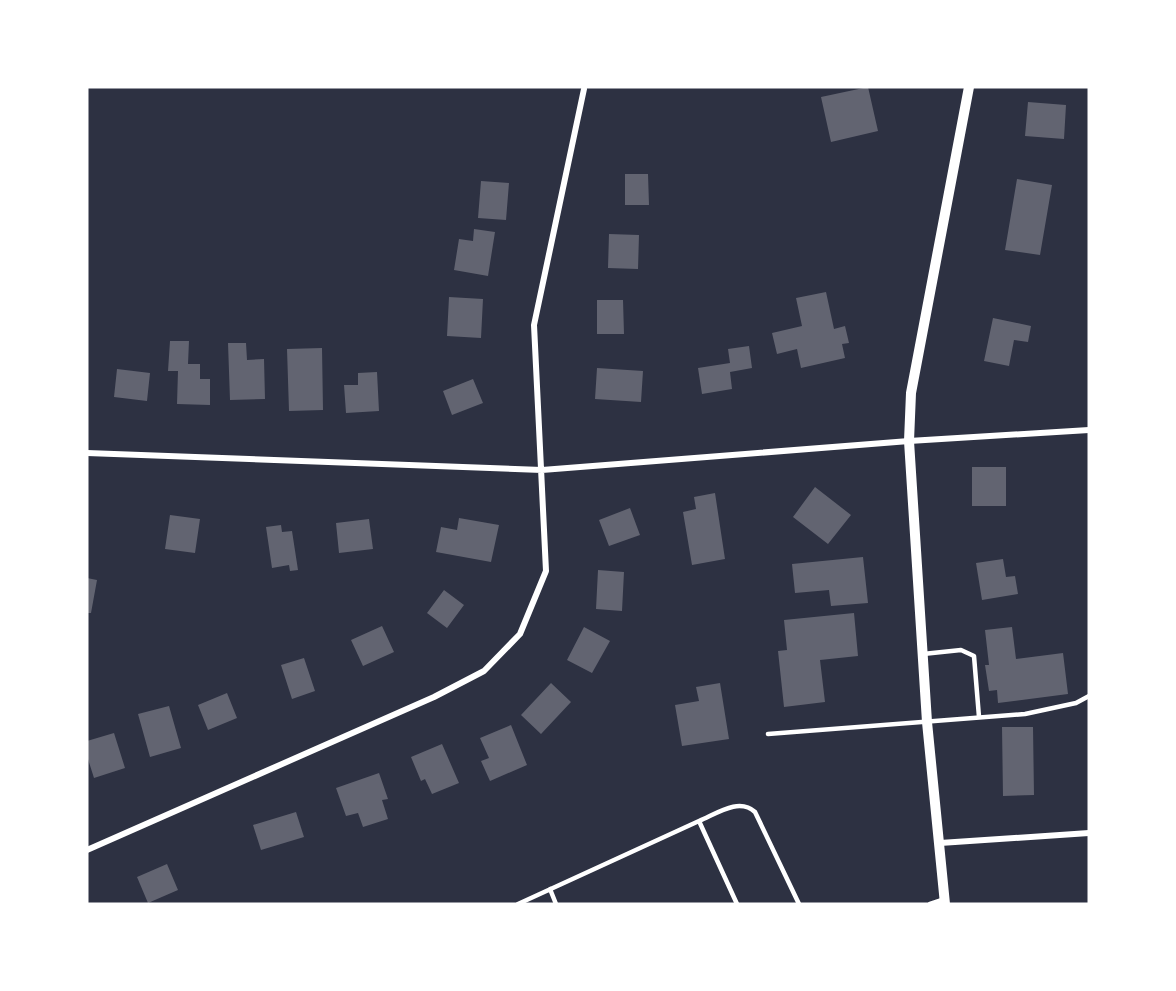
<svg xmlns="http://www.w3.org/2000/svg" width="1176" height="991" font-family="Merriweather,serif">
<style>
.building{fill:#626471}
.lines{fill:none;stroke-linecap:round;stroke-linejoin:round}
.service{stroke:#fff;stroke-width:4.5}
.minor{stroke:#fff;stroke-width:6}
.tertiary{stroke:#fff;stroke-width:10}
</style>
<rect width="100%" height="100%" fill="#2d3142"/>
<!-- building -->
<path class="building" d="M868,87L878,131L831,142L821,97Z
M1028,102L1066,105L1064,139L1025,136Z
M625,174H648L649,205H625Z
M1017,179L1052,185L1040,255L1005,250Z
M481,181L509,183L506,220L478,218Z
M474,229L495,232L488,276L454,270L459,239L473,241Z
M609,234L639,235L638,269L608,268Z
M826,292L834,329L845,326L849,343L842,344L845,358L801,368L797,349L777,354L772,333L802,326L796,298Z
M449,297L483,299L481,338L447,336Z
M597,300H623L624,334H597Z
M993,318L1031,326L1028,342L1014,340L1009,366L984,361Z
M170,341H189L188,364H200V379H210V405L177,404L178,371H168Z
M228,343H246L247,360L264,359L265,399L230,400Z
M749,346L752,368L730,372L732,389L702,394L698,368L730,363L728,349Z
M322,348L323,410L289,411L287,349Z
M597,368L643,371L641,402L595,399Z
M117,369L150,373L147,401L114,397Z
M377,372L379,411L346,413L344,385H358V373Z
M473,379L483,403L452,415L443,391Z
M972,467H1006V506H972Z
M815,487L851,515L828,544L793,517Z
M715,493L725,559L692,565L683,512L696,509L694,497Z
M630,508L640,535L609,546L599,520Z
M170,515L200,519L195,553L165,549Z
M459,518L499,525L491,562L436,552L441,527L457,530Z
M369,519L373,549L339,553L336,523Z
M281,525L282,532L292,531L298,570L290,571L289,565L272,568L266,527Z
M863,557L868,603L831,606L829,590L795,593L792,564Z
M1003,559L1006,577L1015,576L1018,594L982,600L976,563Z
M598,570L624,572L622,611L596,609Z
M87,578L97,580L91,613H87Z
M444,590L464,605L447,628L427,613Z
M854,613L858,656L820,660L825,702L784,707L778,651L787,650L784,620Z
M382,626L394,652L363,666L351,640Z
M584,627L610,641L592,673L567,660Z
M1012,627L1016,659L1063,653L1068,694L998,703L997,690L989,691L985,665H989L985,630Z
M304,658L315,691L292,699L281,665Z
M551,683L571,702L541,734L521,715Z
M720,683L729,739L682,746L675,705L699,701L696,687Z
M227,693L237,718L208,730L198,705Z
M169,706L181,748L150,757L138,714Z
M511,725L527,765L490,781L481,761L489,758L480,738Z
M1002,727H1033L1034,795L1003,796Z
M114,733L125,768L94,778L87,756V741Z
M442,744L459,783L432,794L425,779L421,781L411,757Z
M379,773L388,799L382,800L388,819L363,827L358,813L346,816L336,788Z
M296,812L304,837L261,850L253,825Z
M167,864L178,890L148,903L137,877Z"/>
<g class="lines">
<!-- service -->
<path class="service" d="M923,654L961,650L974,656L979,717
M768,734L1025,714L1076,703L1089,696
M699,821C716,814 739,797 755,812L799,904
M550,889L556,904
M518,904L699,821L737,904
M930,904L945,899"/>
<!-- minor -->
<path class="minor" d="M87,453L542,470L909,441L1089,430
M940,843L1089,833
M87,850L434,697L484,671L520,634L546,571L534,325L584,89"/>
<!-- tertiary -->
<path class="tertiary" d="M945,904L927,722L909,441L911,393L969,87"/>
</g>
<!-- border -->
<rect width="1176" height="991" fill="none" stroke="#ffffff" stroke-width="177"/>
</svg>
